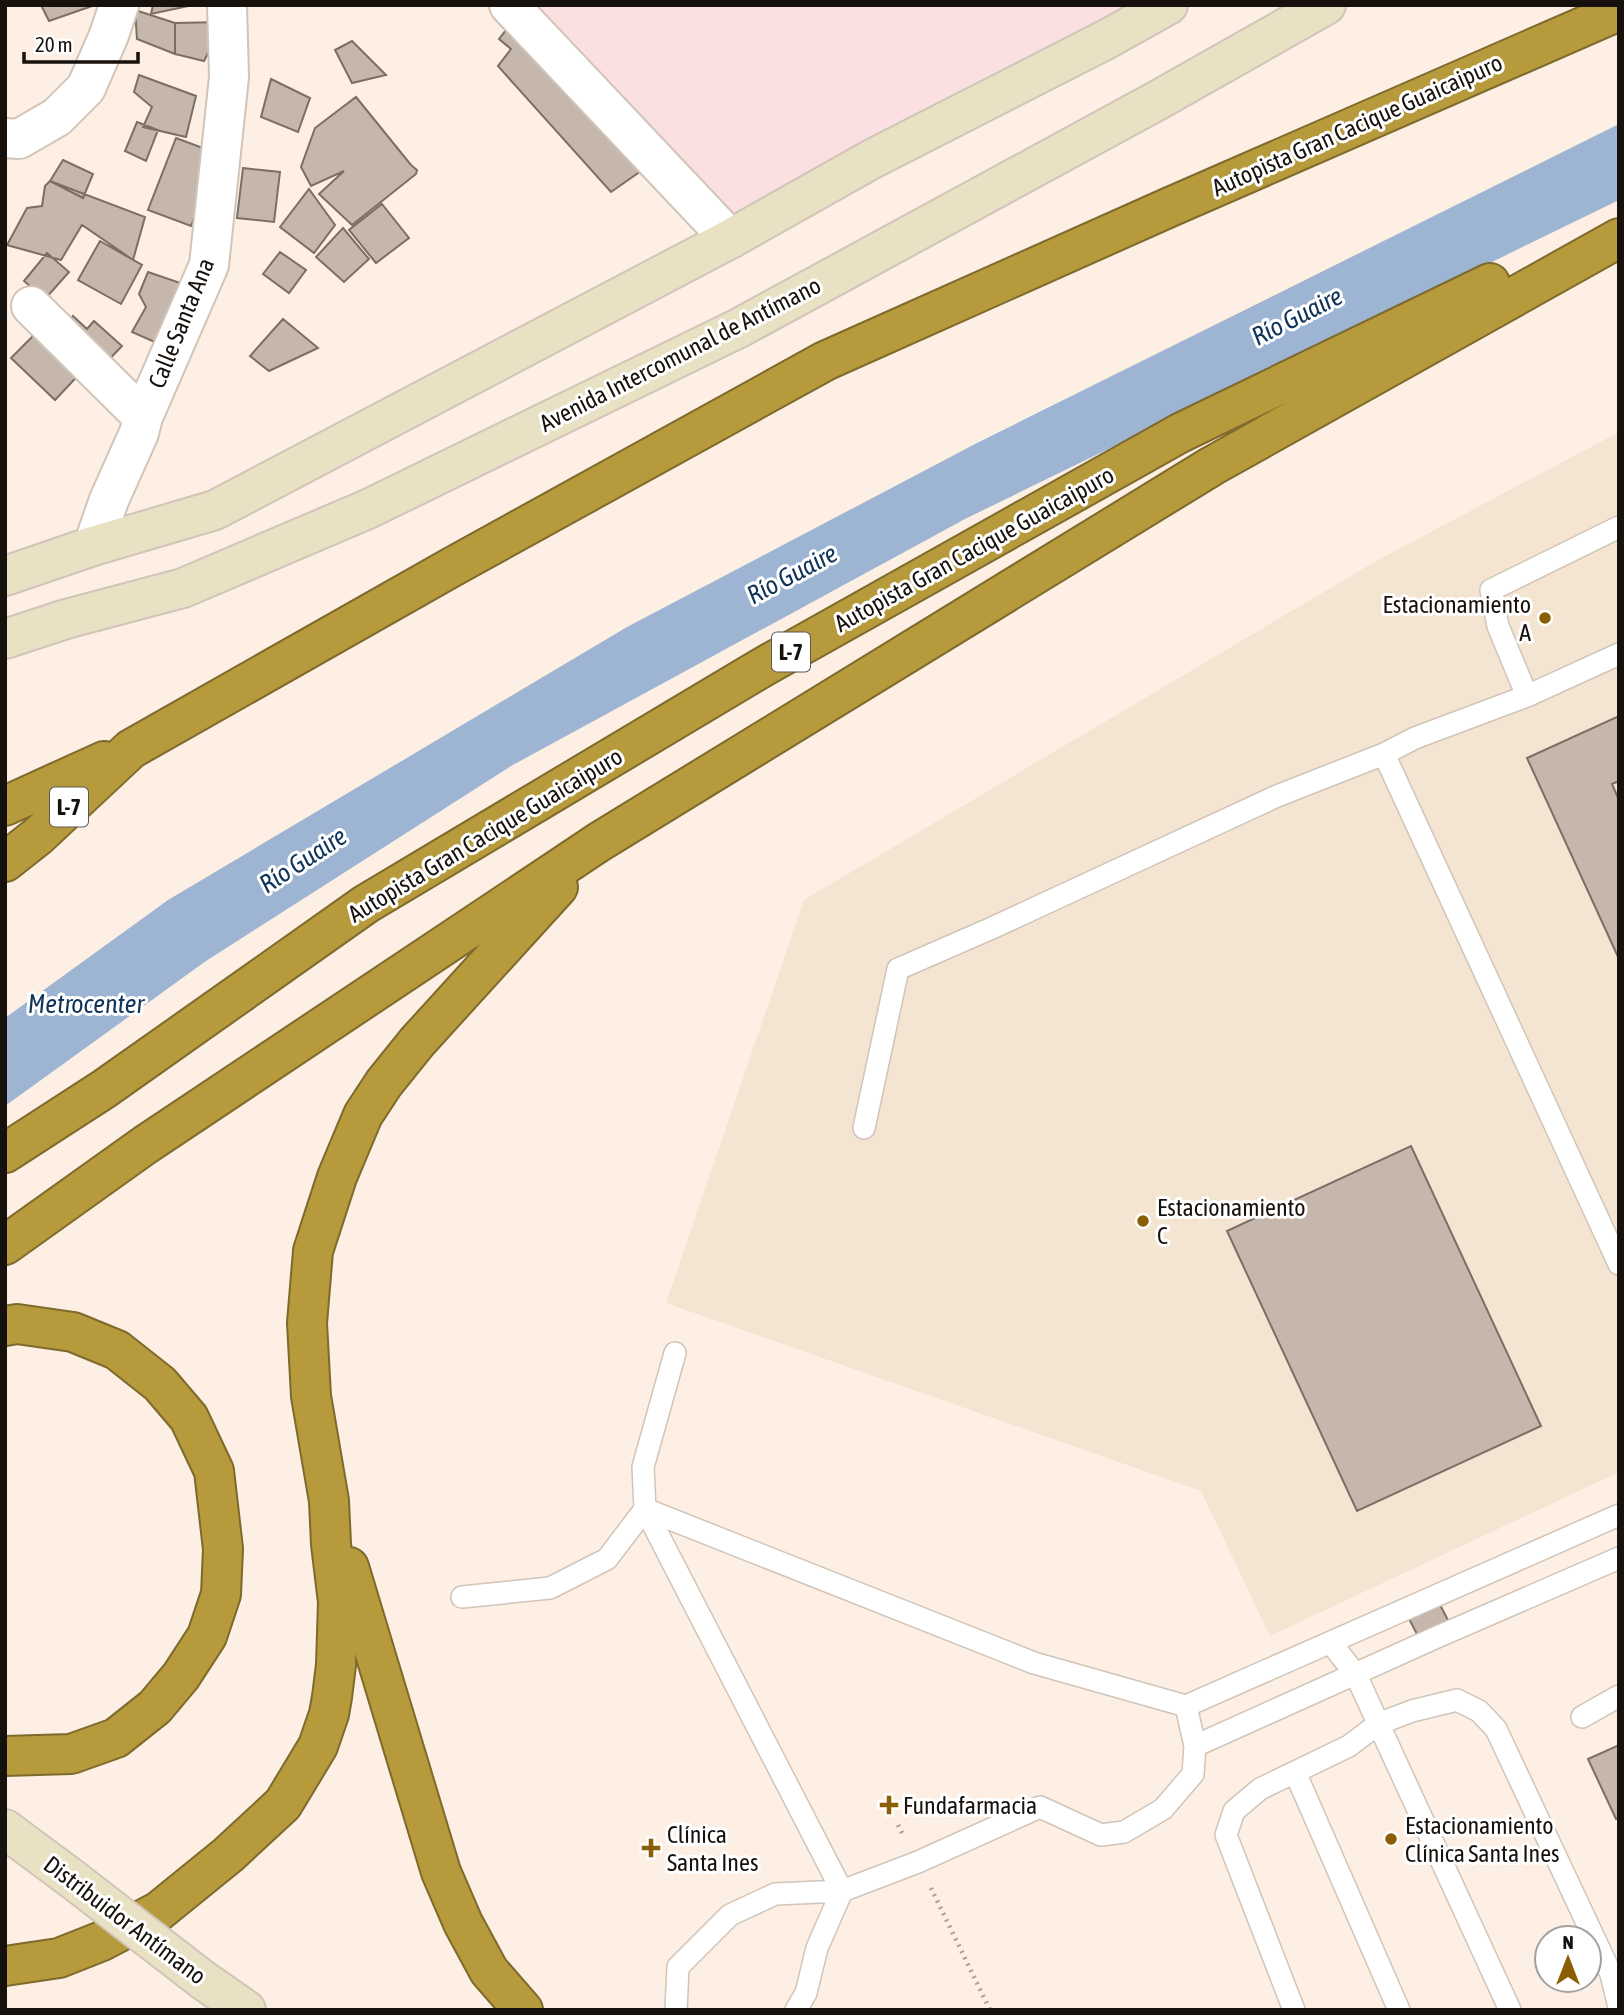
<svg xmlns="http://www.w3.org/2000/svg" width="1624" height="2015" font-family="'Asap Condensed',sans-serif">
<style>
.industrial{fill:#fbe0e1}
.medical{fill:#f4e5d2}
.water{fill:#9db5d2}
.building{fill:#c5b7ac;stroke:#7b6f65;stroke-width:2}
.lines{fill:none;stroke-linecap:round;stroke-linejoin:round}
.lane-casing{stroke:#d1c4b8;stroke-width:24}
.street-casing{stroke:#d1c4b8;stroke-width:42}
.secondary-casing{stroke:#d1c4b8;stroke-width:42}
.highway-casing{stroke:#7e6a2c;stroke-width:42}
.path{stroke:#aaa097;stroke-width:4.5;stroke-dasharray:2 5;stroke-linecap:butt}
.lane{stroke:#fff;stroke-width:21}
.street{stroke:#fff;stroke-width:38}
.secondary{stroke:#e9e1c4;stroke-width:38}
.highway{stroke:#b69a3c;stroke-width:38}
.secondary-bridge-casing{stroke:#d1c4b8;stroke-width:42;stroke-linecap:butt}
.secondary-bridge{stroke:#e9e1c4;stroke-width:38}
.poi-dot{fill:#8b5e02;stroke:#fff;stroke-width:2.5}
.labels{text-anchor:middle;dominant-baseline:central;stroke-width:6;stroke-linejoin:round;paint-order:stroke}
.shield{fill:#fff;stroke:#5c5856;stroke-width:2}
.shield-label{font-size:23px;font-weight:bold;fill:#16110d}
.street-label{font-size:24px;fill:#16110d;stroke:#fff}
.poi-label{font-size:24px;fill:#16110d;stroke:#fff;text-anchor:start}
.water-label{font-size:26px;font-style:italic;fill:#10345a;stroke:#fff}
</style>
<rect width="100%" height="100%" fill="#fdefe3"/>
<!-- industrial -->
<path class="industrial" d="M515,5H1134L730,239Z"/>
<!-- medical -->
<path class="medical" d="M1619,432V1472L1270,1636L1201,1491L666,1303L804,900L1376,561Z"/>
<!-- water -->
<path class="water" d="M1619,124V200L965,519L511,766L206,961L5,1106V1018L168,900L627,627L977,443Z"/>
<!-- building -->
<path class="building" d="M41,5H95L49,21Z
M153,5H193L151,14Z
M135,10L175,23V54L137,39Z
M517,16L658,159L611,192L498,66L511,49L499,39Z
M224,22L204,61L175,54V23Z
M352,41L386,75L352,83L335,50Z
M139,75L196,96L186,137L143,127L152,107L134,92Z
M271,79L310,98L298,132L261,117Z
M356,97L411,165L417,170L416,174L352,225L319,194L344,171L311,186L301,167L315,128Z
M137,122L158,130L146,161L125,151Z
M176,138L219,154L191,226L148,210Z
M63,160L93,174L83,198L50,181Z
M243,168L280,172L274,222L237,218Z
M50,181L145,217L133,260L82,225L61,260L7,245L27,208L42,206L45,186Z
M309,189L335,225L314,253L280,227Z
M382,204L409,238L376,263L349,230Z
M343,228L369,259L344,282L316,257Z
M100,241L142,265L121,304L78,280Z
M280,252L306,270L289,293L263,274Z
M47,253L69,272L45,299L24,281Z
M148,272L192,287L166,347L132,332L146,307L139,294Z
M73,316L87,329L94,321L122,346L99,370L58,331Z
M283,319L318,348L269,371L250,356Z
M44,325L87,366L55,400L11,358Z
M1619,716V781L1612,784L1619,800V959L1527,758Z
M1411,1146L1541,1426L1357,1511L1227,1231Z
M1437,1599L1450,1624L1420,1640L1407,1615Z
M1619,1745V1818L1616,1819L1588,1759Z"/>
<g class="lines">
<defs>
<path id="lane" d="M1527,696L1498,626L1491,590L1619,527
M1384,754L1415,738L1527,696L1619,654
M864,1128L898,969L992,928L1277,796L1384,754L1619,1264
M675,1353L643,1467L645,1509L842,1891L918,1862L1040,1807L1101,1835L1124,1832L1163,1809L1193,1774L1195,1746L1186,1706
M645,1509L1034,1663L1186,1706L1619,1515
M462,1597L550,1588L607,1559L645,1509
M1331,1643L1356,1675L1510,2010
M1582,1717L1619,1696
M1195,1746L1437,1637L1619,1558
M1295,1772L1399,2010
M676,2010L678,1967L730,1915L775,1894L842,1891L817,1948L806,1993L796,2010
M1294,2010L1226,1835L1234,1811L1260,1789L1349,1746L1378,1724L1412,1711L1457,1700L1479,1711L1496,1729L1611,1974L1619,2007"/>
<path id="street" d="M509,5L730,239
M5,138L19,139L57,117L86,88L109,35L119,5
M31,306L143,417
M93,546L109,500L139,433L143,417L209,265L229,77L227,5"/>
<path id="secondary" d="M5,576L93,546L215,510L730,239L872,159L1109,38L1168,5
M5,639L66,619L183,588L368,509L739,328L1160,99L1326,5
M5,1829L71,1878
M203,1980L246,2010"/>
<path id="highway" d="M5,806L104,761
M5,862L38,836L131,749L452,567L825,361L1170,207L1619,11
M5,1153L104,1089L366,904L763,667L1180,433L1490,283
M5,1245L145,1145L599,842L1212,466L1619,238
M5,1326L17,1324L73,1332L117,1350L160,1384L189,1418L214,1471L223,1549L221,1594L207,1636L181,1676L155,1707L116,1738L71,1754L5,1756
M349,1567L441,1872L463,1923L489,1971L523,2010
M5,1966L59,1958L102,1941L159,1911L228,1855L283,1804L318,1746L329,1714L332,1697L336,1665L338,1602L331,1544L329,1501L311,1396L307,1323L313,1251L337,1177L363,1115L384,1083L417,1042L558,887"/>
</defs>
<!-- lane casing -->
<use href="#lane" class="lane-casing"/>
<!-- street casing -->
<use href="#street" class="street-casing"/>
<!-- secondary casing -->
<use href="#secondary" class="secondary-casing"/>
<!-- highway casing -->
<use href="#highway" class="highway-casing"/>
<!-- path -->
<path class="path" d="M898,1825L904,1837
M931,1888L990,2010"/>
<!-- lane -->
<use href="#lane" class="lane"/>
<!-- street -->
<use href="#street" class="street"/>
<!-- secondary -->
<use href="#secondary" class="secondary"/>
<!-- highway -->
<use href="#highway" class="highway"/>
<defs>
<path id="secondary-bridge" d="M71,1878L203,1980"/>
</defs>
<!-- secondary-bridge casing -->
<use href="#secondary-bridge" class="secondary-bridge-casing"/>
<!-- secondary-bridge -->
<use href="#secondary-bridge" class="secondary-bridge"/>
</g>
<!-- markers -->
<g class="poi-dot">
<circle cx="1545" cy="618" r="7"/>
<circle cx="1143" cy="1221" r="7"/>
<path d="M885.5 1794.5h7v7h7v7h-7v7h-7v-7h-7v-7h7z"/>
<circle cx="1391" cy="1839" r="7"/>
<path d="M647.5 1837.5h7v7h7v7h-7v7h-7v-7h-7v-7h7z"/>
</g>
<g class="labels">
<!-- shield labels -->
<g class="shield">
<rect x="772" y="632.5" width="38" height="39" rx="5"/>
<rect x="50" y="787.5" width="38" height="39" rx="5"/>
</g>
<g class="shield-label">
<text x="791" y="652">L-7</text>
<text x="69" y="807">L-7</text>
</g>
<!-- street labels -->
<g class="street-label">
<text transform="translate(1357 125) rotate(-24)">Autopista Gran Cacique Guaicaipuro</text>
<text transform="translate(181 323) rotate(-68)">Calle Santa Ana</text>
<text transform="translate(680 354) rotate(-27)">Avenida Intercomunal de Antímano</text>
<text transform="translate(974 549) rotate(-29)">Autopista Gran Cacique Guaicaipuro</text>
<text transform="translate(485 835) rotate(-31)">Autopista Gran Cacique Guaicaipuro</text>
<text transform="translate(125 1920) rotate(37)">Distribuidor Antímano</text>
</g>
<!-- poi labels -->
<g class="poi-label">
<text x="1531" y="604" text-anchor="end">Estacionamiento<tspan x="1531" dy="28">A</tspan></text>
<text x="1157" y="1207">Estacionamiento<tspan x="1157" dy="28">C</tspan></text>
<text x="903" y="1805">Fundafarmacia</text>
<text x="1405" y="1825">Estacionamiento<tspan x="1405" dy="28">Clínica Santa Ines</tspan></text>
<text x="667" y="1834">Clínica<tspan x="667" dy="28">Santa Ines</tspan></text>
</g>
<!-- water labels -->
<g class="water-label">
<text transform="translate(1297 316) rotate(-27)">Río Guaire</text>
<text transform="translate(792 574) rotate(-28)">Río Guaire</text>
<text transform="translate(303 860) rotate(-33)">Río Guaire</text>
<text x="86" y="1004">Metrocenter</text>
</g>
</g>
<!-- border -->
<rect width="1624" height="2015" fill="none" stroke="#16110d" stroke-width="14"/>
<!-- north arrow -->
<g transform="translate(1568 1959)"><circle r="33" fill="#ffffff" stroke="#a2a09e" stroke-width="2"/>
<path d="M0-5L12 26L0 18L-12 26Z" fill="#8b5e02"/>
<text y="-10" font-size="19" font-weight="bold" text-anchor="middle" fill="#16110d">N</text>
</g>
<!-- scale -->
<path d="M24 52v10h114v-10" fill="none" stroke="#16110d" stroke-width="3.5"/>
<text x="35" y="52" font-size="21" fill="#16110d" stroke="#ffffff" stroke-width="5" paint-order="stroke">20 m</text>
</svg>
